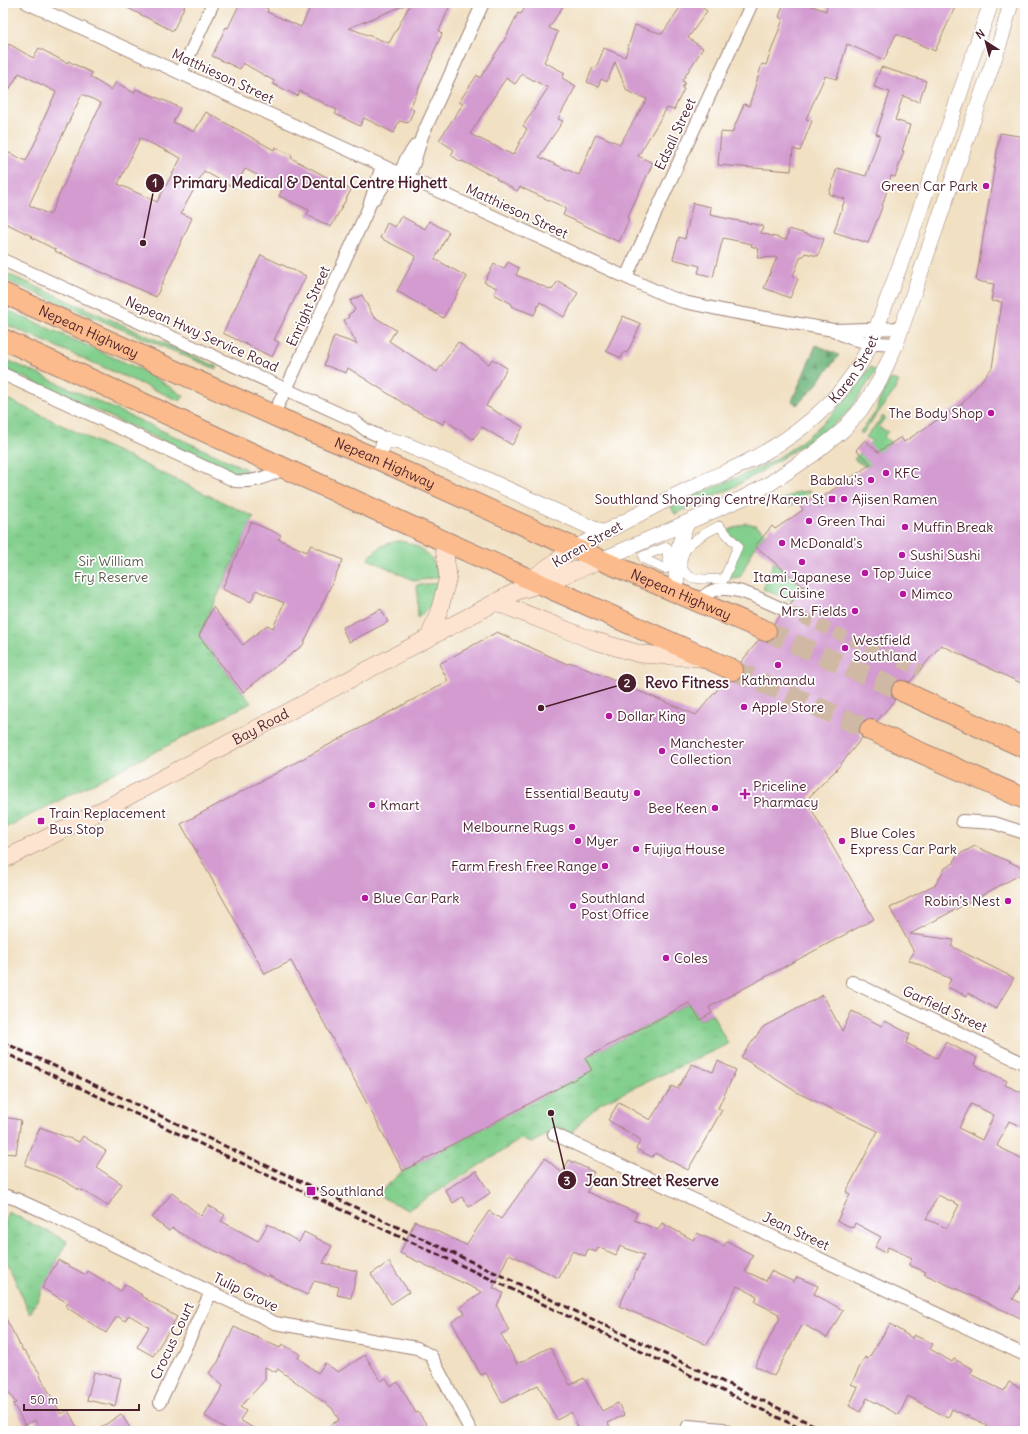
<svg xmlns="http://www.w3.org/2000/svg" width="1028" height="1434" font-family="Delius,sans-serif">
<style>
.green{fill:#83cf8d;stroke:#66775c}
.forest{fill:url(#forest-firs);stroke:#5a6852}
.park{fill:url(#park-tufts);stroke:#66775c}
.building{fill:#d39bd0;fill-rule:evenodd}
.lines{fill:none;stroke-linecap:round;stroke-linejoin:round}
.minor-tunnel{stroke:#d0b9a4;stroke-width:12;stroke-dasharray:12 6;stroke-linecap:butt}
.trunk-tunnel{stroke:#d0b9a4;stroke-width:20;stroke-dasharray:20 10;stroke-linecap:butt}
.pedestrian-casing{stroke:#9e8076;stroke-width:10}
.minor-casing{stroke:#9e8076;stroke-width:14}
.tertiary-casing{stroke:#9e8076;stroke-width:16}
.secondary-casing{stroke:#9e8076;stroke-width:18}
.trunk-casing{stroke:#9e8076;stroke-width:22}
.pedestrian{stroke:#fff;stroke-width:9}
.minor{stroke:#fff;stroke-width:12}
.tertiary{stroke:#fff;stroke-width:15}
.secondary{stroke:#fde4d1;stroke-width:17}
.trunk{stroke:#fbbb8c;stroke-width:20}
.rail{stroke:#4a1f2b;stroke-width:3;stroke-dasharray:6 3;stroke-linecap:butt}
.poi-dot{fill:#b5179e;stroke:#fff;stroke-width:1.5}
.labels{text-anchor:middle;dominant-baseline:central;stroke-width:3.5;stroke-linejoin:round;paint-order:stroke}
.street-label{font-size:14px;fill:#4a1f2b;stroke:#fff}
.poi-label{font-size:14px;fill:#4a1f2b;stroke:#fff;text-anchor:start}
.park-label{font-size:14px;fill:#5e5d4d;stroke:#fff}
.leader{fill:none;stroke:#4a1f2b;stroke-width:1.5}
.callout-dot{fill:#4a1f2b;stroke:#fff;stroke-width:1.5}
.mark-label{font-size:12px;text-anchor:middle;font-weight:bold;fill:#fff}
.callout-label{font-size:15px;text-anchor:middle;font-weight:bold;fill:#4a1f2b;stroke:#fff;stroke-width:3.5;stroke-linejoin:round;paint-order:stroke}
</style>
<defs>
<pattern id="forest-firs" width="22" height="20" patternUnits="userSpaceOnUse"><rect width="22" height="20" fill="#6ab278"/><path d="M5 1l3.5 6h-7zM16 11l3.5 6h-7z" fill="#599063"/></pattern>
<pattern id="park-tufts" width="24" height="20" patternUnits="userSpaceOnUse"><rect width="24" height="20" fill="#83cf8d"/><path d="M3 7l-1-3M5 7V3M7 7l1-3M15 17l-1-3M17 17v-4M19 17l1-3" fill="none" stroke="#73b17a"/></pattern>
</defs>
<rect width="100%" height="100%" fill="#fff"/>
<filter id="ink" filterUnits="userSpaceOnUse"><feTurbulence type="fractalNoise" baseFrequency=".025" numOctaves="2"/><feDisplacementMap in="SourceGraphic" scale="8" xChannelSelector="R" yChannelSelector="G"/><feConvolveMatrix kernelMatrix="1 2 1 2 8 2 1 2 1" color-interpolation-filters="sRGB"/></filter>
<filter id="wash" filterUnits="userSpaceOnUse"><feTurbulence type="fractalNoise" baseFrequency=".012" numOctaves="4" result="noise"/><feDisplacementMap in="SourceGraphic" scale="16" xChannelSelector="R" yChannelSelector="G"/><feGaussianBlur stdDeviation="0.9" result="paint"/><feColorMatrix in="noise" values="0 0 0 0 0 0 0 0 0 0 0 0 0 0 0 0 0 1.4 0 .05"/><feComposite in="paint" operator="in"/></filter>
<g filter="url(#wash)">
<rect width="100%" height="100%" fill="#f1e0c2"/>
<!-- green -->
<path class="green" d="M3,272L218,367L216,369L3,279Z
M3,308L144,371L184,396L180,401L3,323Z
M3,358L246,469L244,475L231,472L3,368Z
M870,367L876,371L850,410L836,423L762,471L730,489L675,514L671,507C700,491 731,481 761,467C806,444 842,409 870,367Z
M890,379L899,381L893,393L862,434L860,432L876,412L879,401Z
M883,416L885,418L878,427L888,432L884,436L891,443L884,448L887,453L866,467L854,459L872,441L866,437Z
M811,491L790,506L779,501L798,492Z
M746,523L755,525L766,533L755,546L740,577L724,579L738,546L725,532Z
M400,541C420,544 435,557 439,577L415,581L368,559C378,547 384,543 400,541Z
M774,562L805,587L792,601L763,589Z
M440,583L435,601L418,618L417,585Z"/>
<!-- forest -->
<path class="forest" d="M816,345L839,355L813,389L797,405L792,401Z"/>
<!-- park -->
<path class="park" d="M3,397L254,517L199,636L251,703L3,829Z
M689,1003L700,1020L712,1013L728,1044L601,1103L580,1122L572,1134L560,1128L531,1143L521,1139L408,1210L377,1195L403,1171L591,1070L585,1058Z
M8,1212L67,1241L30,1314L3,1253V1225Z"/>
<g id="blocks">
<!-- building -->
<path class="building" d="M118,3H186L173,31Z
M240,3H257L268,9L267,12L301,27L312,3H410L349,28L389,43L411,3H451L439,31L442,34L432,56H433L410,108L414,110L408,123L399,121L394,133L364,118L360,126L335,114L337,110L300,91L298,96L273,84L274,81L243,63L240,69L212,56L226,27L228,28Z
M528,3H565L549,28L558,32L544,62L565,73L562,78L576,86L558,119L563,121L539,157L579,175L596,134L620,144L647,99L627,91L615,62L607,82L601,79L598,87L587,82L593,67L596,68L604,48L625,57L635,25L662,34L683,3H696L707,11L688,38L703,48L682,81L685,82L682,88L684,89L677,103L674,110L667,108L638,156L653,163L627,218L629,219L619,242L563,215L566,208L520,187L517,191L496,179L497,178L462,161L461,162L451,155L454,150L439,140L463,104L459,102L477,75L480,78L505,39L518,13L521,14ZM522,74L548,88L523,126L527,129L513,155L470,134L506,78L515,84Z
M784,3H804L826,11L828,3H957L935,51L896,34L884,60L847,44L837,79L825,76L806,119L812,121L800,151L793,149L791,171L718,165L721,132L732,133L744,104L749,106L762,64L766,65L783,19L779,17Z
M9,44L33,58L39,48L67,63L68,61L92,73L90,77L111,90L116,82L134,93L136,89L168,102L180,108L173,122L194,132L206,112L274,150L275,147L292,155L291,158L351,190L331,227L307,215L309,210L279,196L283,188L245,169L234,188L204,171L181,213L192,218L156,297L55,251L56,250L31,237L32,236L3,222V150L26,161L42,128L40,127L56,92L19,73L3,100V55ZM82,94L101,103L50,215L29,205ZM140,138L181,158L157,202L118,184Z
M881,67L926,81L919,102L903,96L895,120L910,125L902,151H904L895,177L891,176L881,210L868,243L834,232L845,199L829,194L837,168L866,176L880,135L876,134L890,92L874,87Z
M1000,133L1025,137V685L941,645L910,682L901,680L895,682L891,687V692L892,697L895,700L877,721L869,719L863,721L859,726V731L862,738L836,770L809,797L814,804L810,807L874,919L709,1007L712,1013L700,1020L689,1003L585,1058L592,1070L403,1171L291,961L265,974L181,824L448,681L439,664L497,632L567,664L572,663L696,715L726,679L734,681L740,679L743,675L744,669L741,662L759,640L767,642L773,640L777,635V630L774,623L780,616L785,617L790,616L792,610L790,604L804,587L755,546L772,526L775,529L803,510L800,505L817,494L821,498L871,464L856,450L865,440L878,452L901,437L904,442L963,403L992,368L1002,302L991,301L994,284L976,281Z
M693,203L711,207L710,215L763,226L761,233L786,240L789,229L824,239L818,256L805,253L804,256H801L793,276L798,279L790,298L764,288L777,257L757,258L759,249L751,246L752,244L723,238L713,277L698,273L700,266L673,259L679,237L685,239Z
M401,216L425,229L429,221L449,232L435,259L467,277L443,318L397,291L416,256L380,238L387,223L395,227Z
M261,255L306,276L274,340L279,342L272,357L223,333Z
M508,262L519,268L516,275L552,290L558,281L578,293L564,317L540,302L534,315L511,306L512,304L494,294L497,288L484,282L494,264L504,269Z
M362,295L373,316L396,330L389,341L437,372L458,342L489,364L492,359L507,368L486,406L523,427L512,445L482,427L473,439L445,420L443,424L414,410L348,368L346,373L324,365L334,336L357,344L344,320L349,317L348,315L355,310L350,301Z
M623,316L641,324L627,353L624,352L621,358L606,351Z
M251,522L281,535L278,539L307,552L311,545L343,560L303,645L243,692L199,636L213,607L243,645L267,625L273,628L284,603L256,590L251,602L222,589Z
M381,609L388,622L349,642L342,628Z
M975,846L1025,869V872L910,934L954,940L951,946L1014,978L996,1009L968,993L967,996L947,987L951,979L909,960L914,952L890,908L936,884L945,868L954,863L956,856Z
M823,995L842,1031L852,1011L882,1026L885,1021L910,1034L906,1043L937,1058L946,1042L977,1058L974,1065L1007,1081L1005,1085L1025,1094V1128L1009,1121L997,1146L1025,1160V1279L1013,1299L1025,1305V1320L924,1274L926,1272L909,1265L912,1258L888,1247L885,1253L875,1247L881,1237L855,1223L853,1228L837,1221L850,1194L846,1192L878,1131L798,1093L741,1057L763,1027ZM971,1104L994,1115L982,1140L959,1128ZM938,1195L959,1205L947,1228L926,1219Z
M718,1061L736,1070L718,1108L722,1110L688,1170L655,1153L652,1157L636,1149L641,1140L608,1120L619,1102L650,1120L672,1086L677,1089L692,1064L713,1072Z
M3,1117L21,1120L16,1154L3,1153Z
M40,1127L79,1142L83,1136L106,1151L96,1167L122,1184L108,1206L82,1190L81,1191L61,1179L25,1165Z
M545,1158L562,1173L569,1160L594,1172L589,1181L592,1182L587,1192L637,1213L634,1220L658,1230L662,1223L693,1240L697,1233L724,1246L727,1241L753,1255L745,1271L766,1281L771,1271L794,1282L797,1277L818,1286L814,1294L843,1310L827,1338L803,1324L774,1376L755,1366L780,1318L778,1317L779,1314L755,1302L757,1296L737,1286L707,1345L678,1331L619,1306L644,1255L620,1246L616,1255L598,1247L596,1252L588,1249L585,1256L572,1251L559,1278L509,1254L493,1288L503,1293L497,1306L509,1331L501,1334L517,1364L550,1347L570,1385L584,1378L602,1411L618,1403L624,1415L608,1423L612,1431H580L571,1412L557,1420L538,1385L502,1403L486,1373L481,1375L452,1322L465,1313L460,1307L482,1292L400,1253L415,1221L466,1245L489,1211L501,1219Z
M476,1171L490,1193L469,1207L462,1197L453,1203L445,1190Z
M172,1193L201,1216L208,1205L225,1215L221,1221L258,1241L268,1224L299,1242L304,1232L332,1246L323,1263L357,1271L351,1298L337,1295L339,1287L314,1281L307,1295L268,1275L267,1277L242,1263L241,1264L206,1246L205,1248L172,1228L169,1231L152,1218Z
M58,1260L86,1275L88,1271L121,1291L125,1284L142,1295L141,1296L177,1317L153,1356L137,1347L149,1327L129,1315L125,1321L117,1316L106,1333L66,1307L68,1303L42,1288Z
M389,1262L409,1292L391,1304L371,1274Z
M3,1313L23,1351L24,1350L41,1375L40,1376L61,1414L68,1410L79,1431H41L35,1420L25,1425L13,1404L16,1403L3,1384Z
M890,1324L912,1338L914,1335L933,1344L930,1349L952,1362L954,1359L973,1369L970,1374L1004,1391L1009,1382L1025,1390V1431H996L986,1426L987,1425L952,1409L948,1418L908,1396L899,1415L867,1398L860,1412L849,1406L858,1387L851,1384L865,1357L868,1359Z
M234,1327L280,1348L282,1344L300,1354L298,1358L318,1373L325,1363L338,1372L365,1355L381,1381L386,1378L391,1386L398,1382L416,1413L418,1412L431,1431H320L339,1420L332,1408L278,1369L276,1372L265,1367V1380L240,1407L246,1411L240,1420L258,1431H229L205,1416L223,1386L209,1373L218,1362Z
M94,1372L121,1378L115,1406L87,1400Z
M121,1414L132,1431H96Z"/>
</g>
</g>
<g filter="url(#ink)">
<use href="#blocks" fill-opacity="0" stroke="#9e8076" stroke-width="1"/>
<g class="lines">
<!-- minor-tunnel -->
<path class="minor-tunnel" d="M785,610L920,670"/>
<!-- trunk-tunnel -->
<path class="trunk-tunnel" d="M766,631L902,691
M733,670L870,730"/>
<defs>
<path id="pedestrian" d="M719,526L738,546L724,579C716,579 697,580 690,577C686,574 682,569 682,564C681,543 705,534 719,526Z
M667,547L668,567L665,569L644,559L643,556Z"/>
<path id="minor" d="M27,3L667,296L684,302L727,311L833,330L902,328
M181,73L213,3
M400,174L406,159L416,145
M408,177L414,163L422,136L483,3
M375,198L385,184L392,170
M3,260L353,420L366,430L386,439
M626,277L752,3
M834,330C853,343 874,343 896,344
M3,374L235,481C255,483 268,476 286,468
M273,415L289,383L368,209L382,166
M697,602C701,599 705,595 710,592C730,581 765,602 785,610
M962,821L994,823L1025,833
M852,982L1025,1064
M554,1134L1025,1355
M3,1195L16,1199L47,1213L275,1323L417,1348L431,1356L471,1431
M160,1402L211,1292
M688,1426L723,1429L727,1431"/>
<g id="tertiary">
<path d="M377,459L386,439L402,443L462,468L603,533"/>
<path id="s1" d="M575,548C616,526 657,504 699,484C713,477 727,472 741,465C796,438 845,400 871,343L911,236L991,3"/>
<path d="M601,560L743,498L769,484L815,453L843,430L863,407L880,380L896,344L1001,39L1011,3"/>
<path d="M677,593C675,563 676,551 687,523"/>
</g>
<g id="secondary">
<path d="M526,583L575,548"/>
<path d="M496,602L592,640L640,654L700,658"/>
<path d="M429,638L440,608L448,577L443,540"/>
<path id="s2" d="M3,860L110,806L517,591L541,584L601,560"/>
</g>
<g id="trunk">
<path id="s3" d="M3,293L286,421L377,459L601,560L766,631"/>
<path d="M3,339L417,529L733,670"/>
<path d="M902,691L1025,748"/>
<path d="M870,730L1025,799"/>
</g>
</defs>
<!-- pedestrian casing -->
<use href="#pedestrian" class="pedestrian-casing"/>
<!-- minor casing -->
<use href="#minor" class="minor-casing"/>
<!-- tertiary casing -->
<use href="#tertiary" class="tertiary-casing"/>
<!-- secondary casing -->
<use href="#secondary" class="secondary-casing"/>
<!-- trunk casing -->
<use href="#trunk" class="trunk-casing"/>
<!-- pedestrian -->
<use href="#pedestrian" class="pedestrian"/>
<!-- minor -->
<use href="#minor" class="minor"/>
<!-- tertiary -->
<use href="#tertiary" class="tertiary"/>
<!-- secondary -->
<use href="#secondary" class="secondary"/>
<!-- trunk -->
<use href="#trunk" class="trunk"/>
<!-- rail -->
<path class="rail" d="M3,1042L504,1277L826,1431
M3,1052L497,1282L806,1431"/>
</g>
</g>
<!-- markers -->
<g class="poi-dot">
<circle cx="986" cy="186" r="4"/>
<circle cx="991" cy="413" r="4"/>
<circle cx="886" cy="473" r="4"/>
<circle cx="871" cy="480" r="4"/>
<rect x="828" y="495" width="8" height="8" rx="2"/>
<circle cx="844" cy="499" r="4"/>
<circle cx="809" cy="521" r="4"/>
<circle cx="905" cy="527" r="4"/>
<circle cx="782" cy="543" r="4"/>
<circle cx="902" cy="555" r="4"/>
<circle cx="802" cy="562" r="4"/>
<circle cx="865" cy="573" r="4"/>
<circle cx="903" cy="594" r="4"/>
<circle cx="855" cy="611" r="4"/>
<circle cx="845" cy="648" r="4"/>
<circle cx="778" cy="665" r="4"/>
<circle cx="744" cy="707" r="4"/>
<circle cx="609" cy="716" r="4"/>
<circle cx="662" cy="751" r="4"/>
<circle cx="637" cy="793" r="4"/>
<path d="M743 788h4v4h4v4h-4v4h-4v-4h-4v-4h4z"/>
<circle cx="372" cy="805" r="4"/>
<circle cx="715" cy="808" r="4"/>
<rect x="37" y="817" width="8" height="8" rx="2"/>
<circle cx="572" cy="827" r="4"/>
<circle cx="578" cy="841" r="4"/>
<circle cx="842" cy="841" r="4"/>
<circle cx="636" cy="849" r="4"/>
<circle cx="605" cy="866" r="4"/>
<circle cx="365" cy="898" r="4"/>
<circle cx="1008" cy="901" r="4"/>
<circle cx="573" cy="906" r="4"/>
<circle cx="666" cy="958" r="4"/>
<rect x="306" y="1186" width="10" height="10" rx="2"/>
</g>
<g class="labels">
<!-- street labels -->
<g class="street-label">
<text transform="translate(223 76) rotate(25)">Matthieson Street</text>
<text transform="translate(675 134) rotate(-65)">Edsall Street</text>
<text transform="translate(517 211) rotate(25)">Matthieson Street</text>
<text transform="translate(308 306) rotate(-66)">Enright Street</text>
<text stroke="none"><textPath href="#s3" startOffset="94">Nepean Highway</textPath></text>
<text transform="translate(202 334) rotate(24)">Nepean Hwy Service Road</text>
<text stroke="none"><textPath href="#s1" startOffset="336">Karen Street</textPath></text>
<text stroke="none"><textPath href="#s3" startOffset="418">Nepean Highway</textPath></text>
<text transform="translate(587 544) rotate(-30)">Karen Street</text>
<text stroke="none"><textPath href="#s3" startOffset="742">Nepean Highway</textPath></text>
<text stroke="none"><textPath href="#s2" startOffset="290">Bay Road</textPath></text>
<text transform="translate(945 1009) rotate(25)">Garfield Street</text>
<text transform="translate(796 1231) rotate(25)">Jean Street</text>
<text transform="translate(246 1292) rotate(26)">Tulip Grove</text>
<text transform="translate(172 1341) rotate(-65)">Crocus Court</text>
</g>
<!-- poi labels -->
<g class="poi-label">
<text x="978" y="186" text-anchor="end">Green Car Park</text>
<text x="983" y="413" text-anchor="end">The Body Shop</text>
<text x="894" y="473">KFC</text>
<text x="863" y="480" text-anchor="end">Babalu's</text>
<text x="824" y="499" text-anchor="end">Southland Shopping Centre/Karen St</text>
<text x="852" y="499">Ajisen Ramen</text>
<text x="817" y="521">Green Thai</text>
<text x="913" y="527">Muffin Break</text>
<text x="790" y="543">McDonald's</text>
<text x="910" y="555">Sushi Sushi</text>
<text x="873" y="573">Top Juice</text>
<text x="802" y="577" text-anchor="middle">Itami Japanese<tspan x="802" dy="16">Cuisine</tspan></text>
<text x="911" y="594">Mimco</text>
<text x="847" y="611" text-anchor="end">Mrs. Fields</text>
<text x="853" y="640">Westfield<tspan x="853" dy="16">Southland</tspan></text>
<text x="778" y="680" text-anchor="middle">Kathmandu</text>
<text x="752" y="707">Apple Store</text>
<text x="617" y="716">Dollar King</text>
<text x="670" y="743">Manchester<tspan x="670" dy="16">Collection</tspan></text>
<text x="753" y="786">Priceline<tspan x="753" dy="16">Pharmacy</tspan></text>
<text x="629" y="793" text-anchor="end">Essential Beauty</text>
<text x="380" y="805">Kmart</text>
<text x="707" y="808" text-anchor="end">Bee Keen</text>
<text x="49" y="813">Train Replacement<tspan x="49" dy="16">Bus Stop</tspan></text>
<text x="564" y="827" text-anchor="end">Melbourne Rugs</text>
<text x="850" y="833">Blue Coles<tspan x="850" dy="16">Express Car Park</tspan></text>
<text x="586" y="841">Myer</text>
<text x="644" y="849">Fujiya House</text>
<text x="597" y="866" text-anchor="end">Farm Fresh Free Range</text>
<text x="373" y="898">Blue Car Park</text>
<text x="581" y="898">Southland<tspan x="581" dy="16">Post Office</tspan></text>
<text x="1000" y="901" text-anchor="end">Robin's Nest</text>
<text x="674" y="958">Coles</text>
<text x="320" y="1191">Southland</text>
</g>
<!-- park labels -->
<g class="park-label">
<text x="111" y="561">Sir William<tspan x="111" dy="16">Fry Reserve</tspan></text>
</g>
</g>
<!-- callouts -->
<path class="leader" d="M143 243L155 183M541 708L627 683M551 1113L567 1180"/>
<g class="callout-dot">
<circle cx="143" cy="243" r="4"/>
<circle cx="541" cy="708" r="4"/>
<circle cx="551" cy="1113" r="4"/>
<circle cx="155" cy="183" r="10"/>
<circle cx="627" cy="683" r="10"/>
<circle cx="567" cy="1180" r="10"/>
</g>
<g class="mark-label">
<text x="155" y="187">1</text>
<text x="627" y="687">2</text>
<text x="567" y="1185">3</text>
</g>
<g class="callout-label">
<text x="310" y="188">Primary Medical &amp; Dental Centre Highett</text>
<text x="687" y="688">Revo Fitness</text>
<text x="652" y="1186">Jean Street Reserve</text>
</g>
<!-- margin -->
<rect width="1028" height="1434" fill="none" stroke="#fff" stroke-width="16"/>
<!-- north arrow -->
<g transform="translate(986 42) rotate(324)" stroke="#ffffff" stroke-width="3" paint-order="stroke">
<path d="M0-3L7 15L0 10L-7 15Z" fill="#4a1f2b"/>
<text y="-6" font-size="11" font-weight="bold" text-anchor="middle" fill="#4a1f2b">N</text>
</g>
<!-- scale -->
<path d="M24 1404v6h115v-6" fill="none" stroke="#4a1f2b" stroke-width="2"/>
<text x="30" y="1404" font-size="12" fill="#4a1f2b" stroke="#ffffff" stroke-width="3" paint-order="stroke">50 m</text>
</svg>
